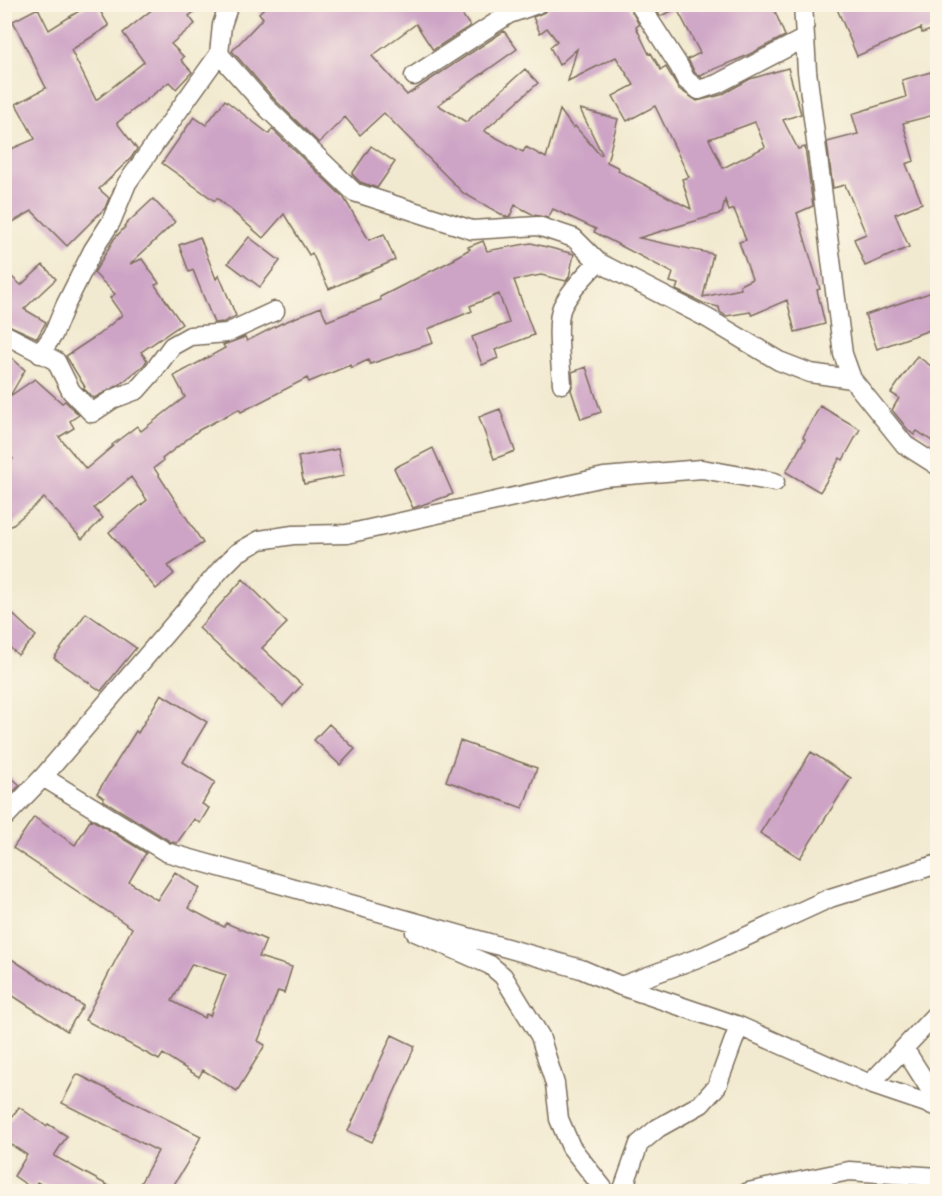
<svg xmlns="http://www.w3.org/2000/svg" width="942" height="1196" font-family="'Architects Daughter',sans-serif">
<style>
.building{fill:#cea4c6;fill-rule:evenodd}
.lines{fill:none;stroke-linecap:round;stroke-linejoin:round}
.minor-casing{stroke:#7b6d5c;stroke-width:21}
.minor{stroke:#fff;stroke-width:18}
</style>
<rect width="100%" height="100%" fill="#fcf5e5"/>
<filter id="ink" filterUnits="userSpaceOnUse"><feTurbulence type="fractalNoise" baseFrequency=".0167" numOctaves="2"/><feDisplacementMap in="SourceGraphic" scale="12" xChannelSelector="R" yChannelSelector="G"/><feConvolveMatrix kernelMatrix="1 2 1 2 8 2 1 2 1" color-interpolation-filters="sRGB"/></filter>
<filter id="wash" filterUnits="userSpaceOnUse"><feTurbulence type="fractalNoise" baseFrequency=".008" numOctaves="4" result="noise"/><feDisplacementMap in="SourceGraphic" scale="24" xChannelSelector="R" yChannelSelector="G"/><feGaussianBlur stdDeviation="1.35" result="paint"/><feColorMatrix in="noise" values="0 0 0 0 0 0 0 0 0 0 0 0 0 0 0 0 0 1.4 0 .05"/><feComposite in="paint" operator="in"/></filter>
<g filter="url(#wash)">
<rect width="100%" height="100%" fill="#f2ead0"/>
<g id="blocks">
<!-- building -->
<path class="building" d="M90,4H96L109,26L71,50L96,100L144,62L123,33L159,4H204L189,16L195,24L171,44L184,57L181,60L192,72L176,89L169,82L117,123L137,149L131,158L99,189L109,198L105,208L67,246L32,211L4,227V152L35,139L16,104L46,88L13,21L38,8L49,30Z
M268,4H455L470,26L433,50L416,24L372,56L407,95L504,31L517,49L438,105L466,122L525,69L538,83L484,131L523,152L526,147L546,158L560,110L573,128L575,126L600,155L602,154L580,109L618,119L607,162L619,168L618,171L691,209L682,179L689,177L655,106L627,121L613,96L634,85L616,57L568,81L577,49L559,65L550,47L557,41L547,28L540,33L533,17L545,12L551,4H628L639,25L636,27L649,54L651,53L661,70L666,67L679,89L697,101L721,95L750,79L788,68L801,114L783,120L798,149L805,147L813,206L797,213L820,289L817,290L825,324L795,332L787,300L752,315L750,312L726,316L720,312L719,307L703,303L676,290L678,284L670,282L673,273L594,232L596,229L553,209L548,218L534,215L515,205L510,216L506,217L463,193L384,113L360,135L345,117L319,143L276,101L232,51L263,18L259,13ZM755,122L765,147L723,168L709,139ZM725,200L729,211L734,209L746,240L739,242L752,279L740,285L741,289L703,297L713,254L639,238L722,213Z
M653,4H772L785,36L746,56L700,75L701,77L695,73L688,59L700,53L677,9L660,16Z
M835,4H938V28L922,33L921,28L857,56Z
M938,70V114L903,123L914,161L906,164L922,203L895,214L909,247L865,266L854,239L866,234L845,185L833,188L827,142L858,134L852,114L906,97L902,80Z
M225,100L269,134L272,129L344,198L369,240L384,234L395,260L329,289L312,253L309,255L284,214L263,238L217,198L215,201L162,163L194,117L206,125Z
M371,146L395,162L377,188L360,182L352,174Z
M153,199L175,222L130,264L142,259L159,283L155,285L182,324L141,352L147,360L144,365L119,385L94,398L83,388L85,387L66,356L98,335L122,315L110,298L115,294L94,273L114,239L125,227L124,226Z
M200,237L216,279L219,275L236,316L224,322L214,323L193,270L189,272L179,245Z
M249,237L280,261L260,287L228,263Z
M483,241L487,251L531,243L574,254L569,277L566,281L541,275L514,280L534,335L495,350L498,358L482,365L472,337L509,323L499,294L470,306L472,311L428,329L433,343L370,364L368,360L351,368L350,365L309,382L307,378L241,412L239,409L199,430L162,459L163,461L154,468L203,543L168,566L174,574L156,589L109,532L147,500L131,477L94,508L103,518L82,539L44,498L4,532V466L13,459L4,449V351L25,370L10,396L35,379L62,403L65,401L79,415L70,421L74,428L59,437L86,469L113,446L112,445L137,426L141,431L185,397L174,376L225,348L223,345L245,337L247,341L280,324L321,307L327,321L381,300L380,297L455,259L454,258L470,249L468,247Z
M43,265L56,279L24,309L46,322L37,338L4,323V270L21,285Z
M938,290V324L929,325L930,330L877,349L865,315Z
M917,356L938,371V445L917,431L914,435L909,431L892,410L899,398L891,393Z
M586,367L601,412L581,419L571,390L573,383L572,372Z
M820,406L860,429L843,460L840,458L820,492L786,472L805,439L803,437Z
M500,409L515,451L494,459L479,417Z
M433,448L453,494L413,508L394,468Z
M338,449L344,476L304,484L298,457Z
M243,579L287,623L262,648L302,685L283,706L199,628Z
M4,606L36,636L18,655L4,642Z
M86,613L136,648L101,691L54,658Z
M161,694L207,722L183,762L215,782L202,804L209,808L200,823L194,819L177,843L171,842L103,800L104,798L97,793L136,731L138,733Z
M329,724L355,749L340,765L314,740Z
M460,741L537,768L523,808L446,781Z
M811,752L851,778L800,858L760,833Z
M4,771L20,785L4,801Z
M34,817L75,845L91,819L146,853L129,882L157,900L175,872L200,888L188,908L224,927L226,923L266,940L259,957L292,967L284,993L278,991L258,1041L265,1045L237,1091L203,1070L199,1077L163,1054L159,1060L85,1020L132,928L13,848ZM192,964L226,975L210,1016L206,1014L204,1018L172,1001Z
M4,954L83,1006L67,1031L4,990Z
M392,1035L415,1046L372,1142L348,1131Z
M77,1074L201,1136L186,1165L170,1191H136L158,1151L62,1103Z
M19,1107L46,1126L48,1124L67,1136L54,1156L118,1191H53L37,1182L33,1189L14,1176L27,1155L4,1140V1128Z"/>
</g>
</g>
<g filter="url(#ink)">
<use href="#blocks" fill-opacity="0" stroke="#7b6d5c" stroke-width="1.5"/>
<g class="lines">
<defs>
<path id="minor" d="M229,4L222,25L219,54L268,109L354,192L472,230L538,226L574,238L598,262L707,318L779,361L810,373L852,379
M639,4L679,66L686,80L699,90L717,84L805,38
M803,4L807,71L843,354L852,379L905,445L938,466
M414,76L509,14L537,4
M4,334L56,361L71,391L92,413L113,399L137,390L152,373L172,346L190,336L227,333L275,311
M40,354L53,335L65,306L93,250L111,222L127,183L219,54
M562,384C561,365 555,323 562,307C570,291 585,275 598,262
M43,777L166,852L581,969L621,986L739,1026L870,1084L938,1107
M4,818L43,777L221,569L237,553L260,540L293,535L347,534L604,477L702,469L775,482
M415,932L490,965L503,976L540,1036L555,1084L559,1119L571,1147L606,1192
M621,986L706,955L830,898L938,864
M904,1048L938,1102
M870,1084L938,1012
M622,1192L639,1144L658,1128L701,1104L717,1086L739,1026
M748,1192L849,1171L938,1177"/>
</defs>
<!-- minor casing -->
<use href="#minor" class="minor-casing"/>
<!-- minor -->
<use href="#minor" class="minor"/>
</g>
</g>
<!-- margin -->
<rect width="942" height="1196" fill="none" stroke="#fcf5e5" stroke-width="24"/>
</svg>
